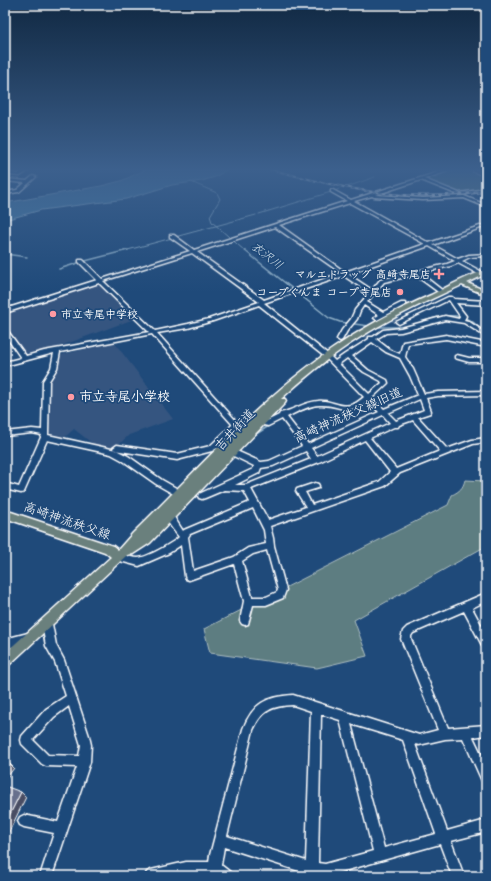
<svg xmlns="http://www.w3.org/2000/svg" width="491" height="881" font-family="'Architects Daughter','Klee One',sans-serif">
<style>
.built{fill:#355580}
.green{fill:#5d7d81;stroke:#aebec0}
.water{fill:#4479a2;stroke:#8fafc7}
.lines{fill:none;stroke-linecap:round;stroke-linejoin:round}
.stream-far2{stroke:#8fafc7;stroke-width:1}
.stream-far1{stroke:#8fafc7;stroke-width:1.5}
.stream{stroke:#8fafc7;stroke-width:2}
.minor-tunnel{stroke:#41658e;stroke-width:5;stroke-dasharray:5 2.5;stroke-linecap:butt}
.minor-casing{stroke:#fff;stroke-width:3}
.major-casing{stroke:#fff;stroke-width:3}
.minor{fill:#1f4a7a;fill-rule:evenodd}
.major{fill:#6a807d;fill-rule:evenodd}
.rail-casing{stroke:#fff;stroke-width:2}
.rail{stroke:#1f4a7a;stroke-width:1;stroke-dasharray:3.5;stroke-linecap:butt}
.wall{fill:#595f79;stroke:#fff}
.shaded-wall{fill:#494e63;stroke:#fff}
.building{fill:#686f8d;stroke:#fff}
.poi-dot{fill:#ff9aa2;stroke:#1f4a7a;stroke-width:1.5}
.labels{text-anchor:middle;dominant-baseline:central;stroke-width:3.5;stroke-linejoin:round;paint-order:stroke}
.far-poi-label{font-size:11px;font-weight:bold;fill:#fff;stroke:#1f4a7a;text-anchor:end}
.far-water-label{font-size:12px;font-style:italic;fill:#d0dee8;stroke:#1f4a7a}
.poi-label{font-size:13px;font-weight:bold;fill:#fff;stroke:#1f4a7a;text-anchor:start}
.street-label{font-size:13px;fill:#fff;stroke:#1f4a7a}
</style>
<rect width="100%" height="100%" fill="#1f4a7a"/>
<filter id="ink" filterUnits="userSpaceOnUse"><feTurbulence type="fractalNoise" baseFrequency=".025" numOctaves="2"/><feDisplacementMap in="SourceGraphic" scale="8" xChannelSelector="R" yChannelSelector="G"/><feConvolveMatrix kernelMatrix="1 2 1 2 8 2 1 2 1" color-interpolation-filters="sRGB"/></filter>
<g filter="url(#ink)">
<!-- built -->
<path class="built" d="M97,283L134,319L55,348L24,354L5,328V312Z
M114,342L173,419L129,435L115,448L93,444L74,429L65,437L50,434L48,424L50,408H48L50,382L51,375L56,370L60,355Z"/>
<!-- green -->
<path class="green" d="M455,169H486V189L461,194L423,179Z
M465,480L486,481V546L354,620L367,656L317,668L210,653L204,629L448,505L452,495C460,491 463,488 465,480Z"/>
<!-- water -->
<path class="water" d="M147,169H228L215,177L202,181L172,185L126,199L41,210L5,220V203L101,186L121,181Z"/>
<g class="lines">
<!-- stream-far2 -->
<path class="stream-far2" d="M191,182L217,193L220,199L210,216L212,222L245,251
M344,188L375,177
M335,191L339,189
M259,214L331,192
M175,237L256,215
M124,251L172,238"/>
<!-- stream-far1 -->
<path class="stream-far1" d="M244,250L329,318L340,322L369,326
M5,254L27,257
M85,261L128,250
M59,269L78,263
M419,323C435,317 455,311 471,321C476,324 480,329 486,332
M376,327H403"/>
<!-- stream -->
<path class="stream" d="M345,409L351,410L354,408
M297,412L313,406
M47,435L89,444
M8,436L19,434
M250,438L275,422"/>
<!-- minor-tunnel -->
<path class="minor-tunnel" d="M385,316L399,322
M357,331L371,338"/>
<defs>
<path id="minor" d="M26,169H31L20,176L10,175L5,176V174L10,173L18,174Z
M448,169H454L424,179L459,193L486,189V191L459,195L421,180L375,195L423,198L464,196L486,205V207L464,198L423,200L374,197L372,196L354,201L429,243L486,224V226L433,245L458,259L469,255L486,254V256L470,257L462,261L484,273V275H480L458,263L451,266L420,273L443,291L444,292L441,294L415,275L384,282L367,302L383,312L401,303H405V305L377,320L374,318L379,315L364,305L360,311L357,319L347,331L342,340L340,341L337,339L342,330L351,319L355,310L369,293L344,276L264,303L329,355L335,361L345,354L369,339V337H373L383,330L401,328L445,316L459,319L460,316L449,300L401,323L399,324L396,322L448,297H452L454,299L486,301V305L456,303L466,316L464,320L468,321L486,333V337L464,323L445,320L401,332L386,333L376,339L390,350L400,354L403,342L446,335L486,343V347L446,339L408,344L405,357L413,369L424,394L438,392L486,391V395L438,396L426,398L431,411L430,413L418,417L447,449L472,440L486,438V442L473,444L400,473L385,486L270,526L273,538L274,546L286,590L283,598L266,605H253L248,624L245,625L242,624L240,621L244,601L234,564L189,580L186,579L185,576L181,545L169,553L139,566L116,560L115,557L116,554L119,553C125,555 132,558 138,558C146,558 173,543 179,537C174,531 169,524 165,517L166,515L169,514L174,517L183,531L184,530L250,502L244,491L224,490L205,498L202,499L199,498L198,496L199,494L253,469L254,466L217,448L212,451L177,460L114,450L113,448L117,445L177,454L210,446L232,425V424L152,334L60,352L57,368L49,381L48,435L116,450L128,456L162,480L183,492L184,494L183,496H177L156,484L122,460L111,454L47,440L24,492L21,493L5,489V483L19,487L42,435L32,433L5,436V432L32,429L42,430L43,381L51,368L54,353L5,366V362L21,358L5,335V329L7,330L26,356L44,351L149,332L99,283L5,313V309L97,280L79,262V260H83L102,279L190,251L170,237V235H174L194,250L347,201L331,192V190H333L351,200ZM350,203L425,244L345,272L279,225ZM275,227L341,273L264,300L197,252ZM429,246L455,261L447,264L380,280L372,290L348,274ZM192,253L259,302L209,319L188,324L155,331L103,281ZM259,305L325,357L364,397C360,400 356,404 351,405C340,408 329,399 318,401C304,402 292,411 280,413L279,415L267,421L261,420H259L258,422L259,424L268,426L282,419L302,446L269,461L261,462L221,444L237,428L238,423L157,333L188,328L213,321ZM372,342L386,352L400,358L410,376L418,395L413,397L384,409L372,398L387,384L388,383L387,380L368,370L352,356ZM347,358L364,372L381,381L382,383L369,394L339,364ZM420,399L424,410L396,421L388,413ZM368,401L379,412L308,444L287,417C297,412 309,405 320,405C343,404 343,418 368,401ZM383,415L390,423L317,456L311,448ZM413,420L440,451L396,469L370,438L394,427H398L399,425ZM365,440L390,472L379,482L312,505L305,492L318,488L319,486L318,484L315,483L297,489L296,491L306,507L268,520L251,489L319,462ZM306,451L311,459L246,485H235L259,473L261,468L273,466ZM253,508L264,530L266,544L248,548L234,557L193,571L188,537L190,534ZM267,550L278,590L277,592L266,597H252L242,561L253,554Z
M33,176L36,177L19,192L5,194V192L17,190L25,183L5,181V179L27,181Z
M457,355L469,358H486V362H469L455,358V356Z
M486,593V601L472,608L486,634V649L483,647L464,611L413,633L411,636V639L448,728L486,725V735L473,737L486,764V783L482,781L463,738L445,739L419,745L415,744L447,831L486,820V832L451,841L464,876H452L440,844L326,876H297L299,871L224,847L221,865L230,872L232,876H216L213,874C190,874 168,876 145,876L147,872L151,870L186,862H209L210,855L243,729C253,703 266,697 293,695L419,735L438,730L401,639L403,631L407,627ZM293,705L311,711L306,861L227,836L253,730C262,710 272,706 293,705ZM321,714L340,720L373,851L325,864L318,863ZM351,724L403,740L436,834L384,848Z
M47,620L50,621L52,624L56,645L64,660L89,736L91,745L90,762L52,876H40L54,833L24,827L20,825L18,821L20,817L24,815L58,822L77,767L46,766L42,764L22,744L21,740L22,736L46,709L66,696L55,662L46,646L42,624L44,621ZM69,706L81,745L79,756L48,755L33,740L54,717Z
M28,633L31,635L33,638L31,641L5,649V639Z"/>
<path id="major" d="M486,270V274L467,283L486,291V295L462,285C423,303 384,321 348,345C324,361 302,380 281,399H285L286,401L285,403L150,543L133,554L127,555L9,665L5,667V653L111,557L105,552L5,518V510L113,546L118,550L133,533C201,467 264,393 343,342C371,323 401,308 431,295C449,286 467,276 486,270Z"/>
</defs>
<!-- minor casing -->
<use href="#minor" class="minor-casing"/>
<!-- major casing -->
<use href="#major" class="major-casing"/>
<!-- minor -->
<use href="#minor" class="minor"/>
<!-- major -->
<use href="#major" class="major"/>
<defs>
<path id="rail" d="M270,169C346,190 407,203 486,191"/>
</defs>
<!-- rail casing -->
<use href="#rail" class="rail-casing"/>
<!-- rail -->
<use href="#rail" class="rail"/>
</g>
<!-- wall -->
<path class="wall" d="M473,169H486V177L472,172Z"/>
<!-- shaded-wall -->
<path class="shaded-wall" d="M9,763L14,768L5,780V768Z
M21,792L26,797L5,840V824Z"/>
<!-- building -->
<path class="building" d="M480,169H486V171Z
M5,761L9,763L5,768Z
M5,786L21,792L5,824Z"/>
</g>
<!-- sky -->
<linearGradient id="sky" x2="0" y2="1"><stop stop-color="#112943"/><stop offset="0.58" stop-color="#3c608d"/><stop offset="1" stop-color="#3c608d" stop-opacity="0"/></linearGradient>
<rect width="491" height="292" fill="url(#sky)"/>
<!-- markers -->
<g class="poi-dot">
<path d="M437 268h4v4h4v4h-4v4h-4v-4h-4v-4h4z"/>
<circle cx="400" cy="292" r="4"/>
<circle cx="53" cy="314" r="4"/>
<circle cx="71" cy="397" r="4"/>
</g>
<g class="labels">
<!-- far-poi labels -->
<g class="far-poi-label">
<text x="431" y="274">マルエドラッグ 高崎寺尾店</text>
<text x="392" y="292">コープぐんま コープ寺尾店</text>
<text x="61" y="314" text-anchor="start">市立寺尾中学校</text>
</g>
<!-- far-water labels -->
<g class="far-water-label">
<text transform="translate(267 256) rotate(38)">衣沢川</text>
</g>
<!-- poi labels -->
<g class="poi-label">
<text x="79" y="397">市立寺尾小学校</text>
</g>
<!-- street labels -->
<g class="street-label">
<text transform="translate(348 415) rotate(-24)">高崎神流秩父線旧道</text>
<text transform="translate(235 430) rotate(-47)">吉井街道</text>
<text transform="translate(67 521) rotate(19)">高崎神流秩父線</text>
</g>
</g>
<!-- margin -->
<rect width="491" height="881" fill="none" stroke="#1f4a7a" stroke-width="20"/>
<rect x="10" y="10" width="471" height="861" fill="none" stroke="#fff" stroke-width="1.5" filter="url(#ink)"/>
</svg>
